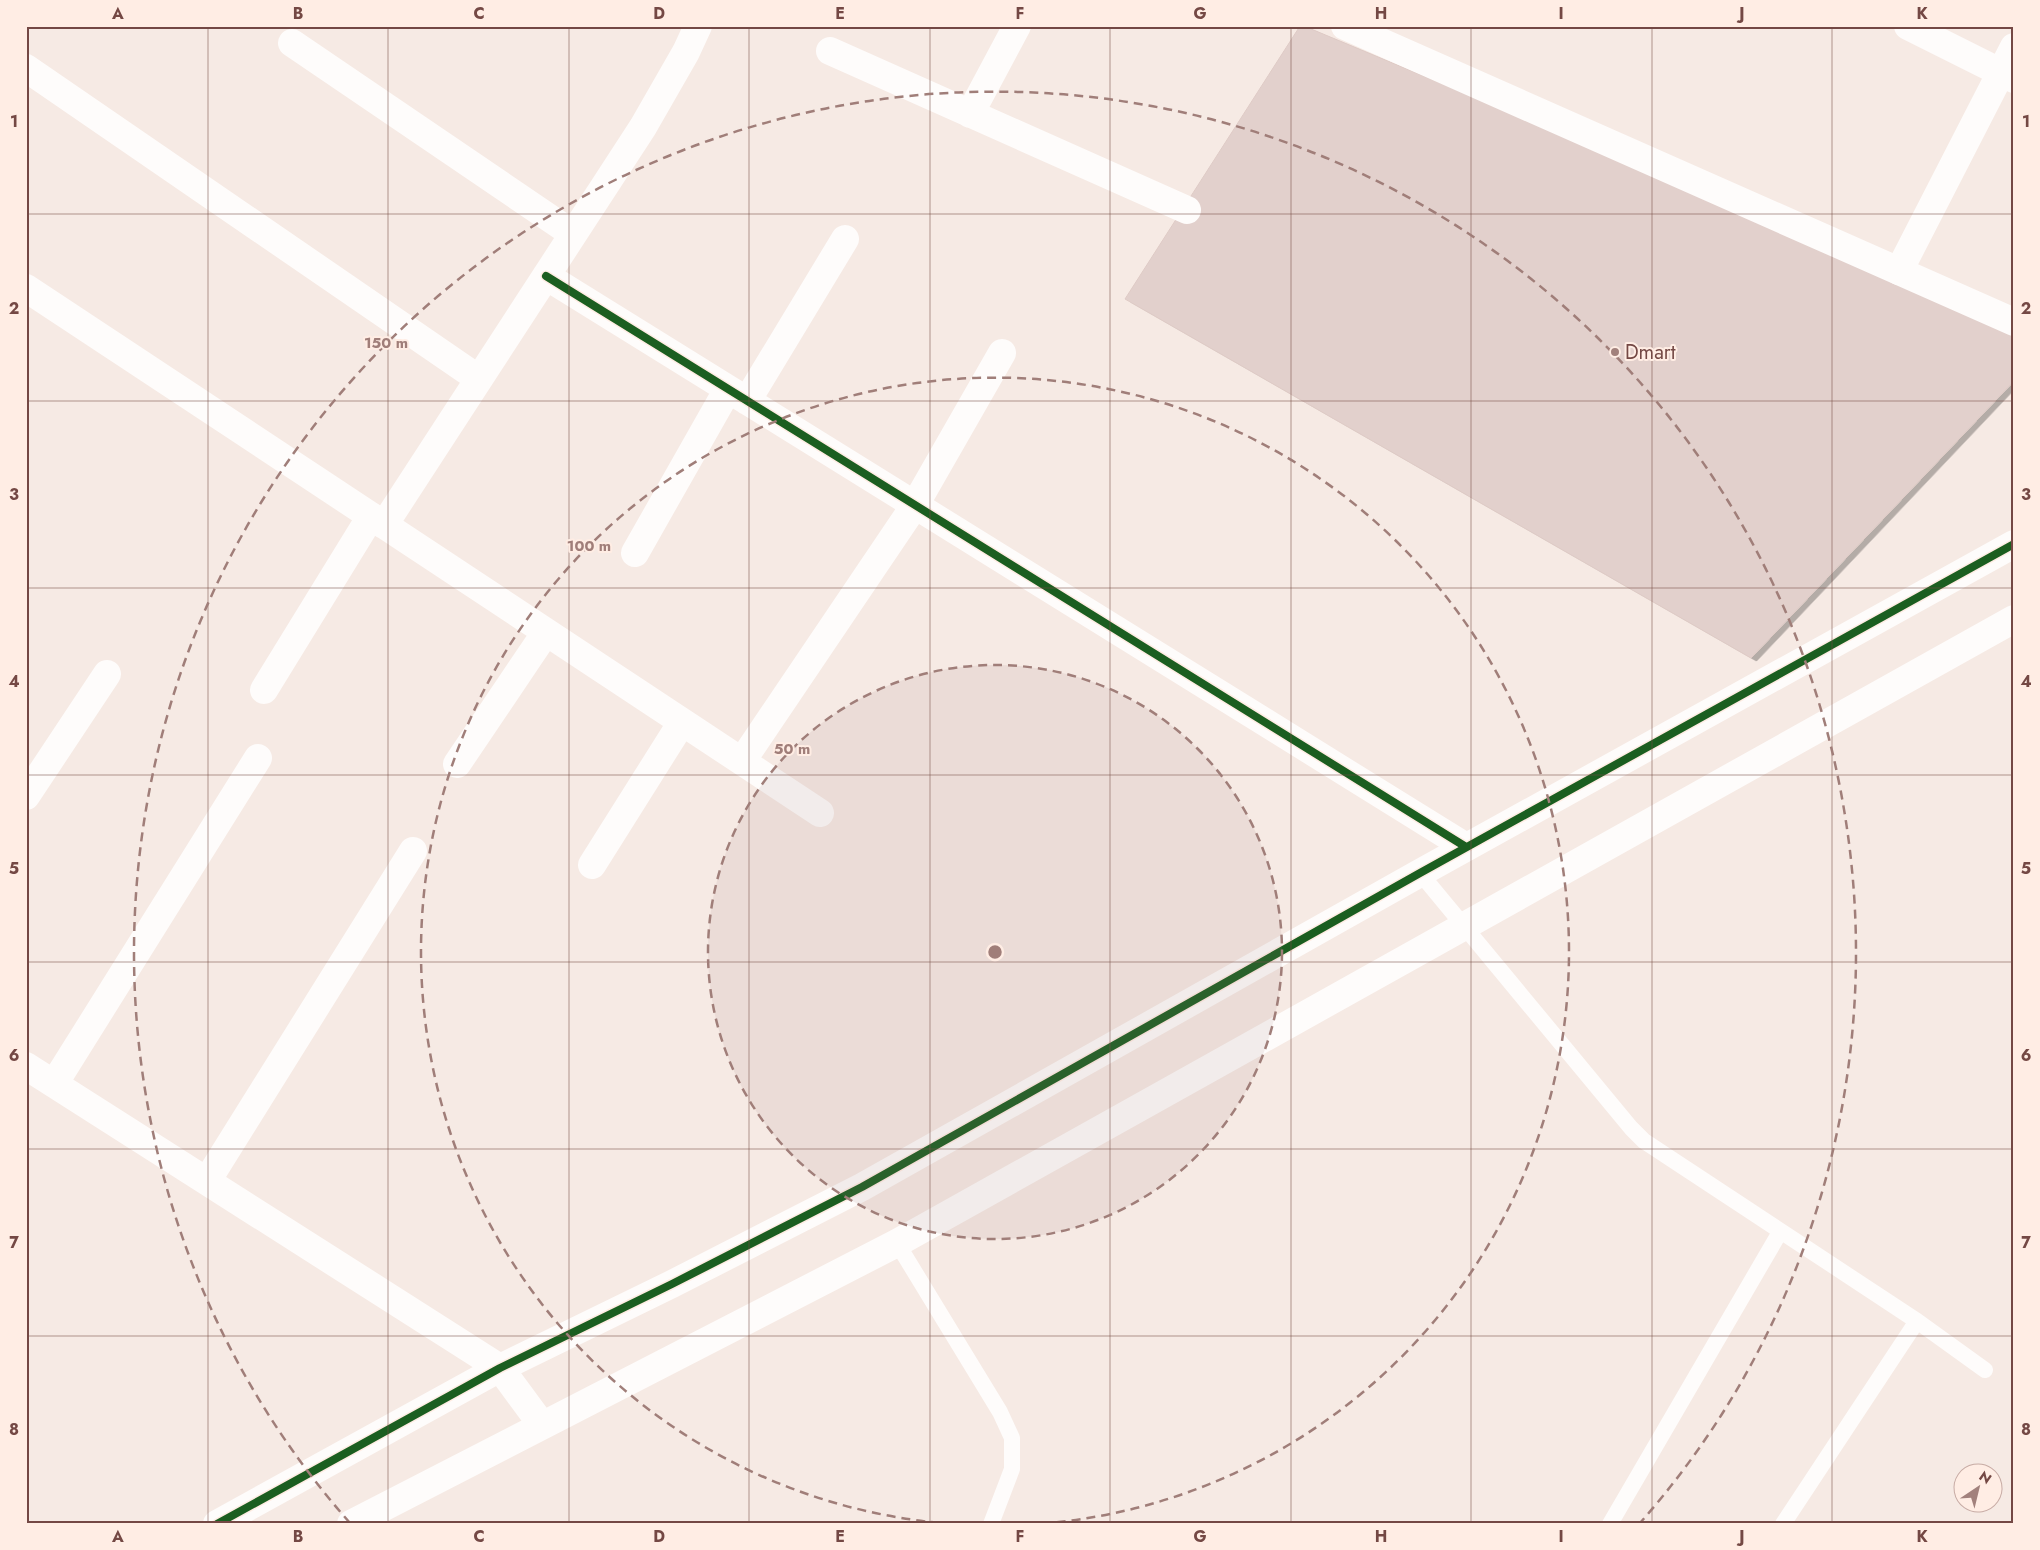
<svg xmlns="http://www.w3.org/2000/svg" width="2040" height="1550" font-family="Jost,sans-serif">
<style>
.building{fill:#e2d0cc;stroke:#dfcbc6;filter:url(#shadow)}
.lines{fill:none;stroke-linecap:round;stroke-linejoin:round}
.service{stroke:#fefcfb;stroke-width:16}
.minor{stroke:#fefcfb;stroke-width:28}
.tertiary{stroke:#fefcfb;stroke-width:28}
.cycleway-casing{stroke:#ffede4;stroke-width:11}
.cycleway{stroke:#1b5e20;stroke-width:8}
.grid{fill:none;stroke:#744844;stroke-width:1;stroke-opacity:0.55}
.ring{fill:none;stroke:#a07e79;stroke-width:2.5;stroke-dasharray:9 6}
.poi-dot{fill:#a2817c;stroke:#ffede4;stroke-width:2}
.labels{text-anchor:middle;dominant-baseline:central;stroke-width:4;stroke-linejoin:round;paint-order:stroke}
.poi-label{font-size:20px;fill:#744844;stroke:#ffede4;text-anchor:start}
.centre{fill:#a07e79;stroke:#ffede4;stroke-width:2.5}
.ring-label{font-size:15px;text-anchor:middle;font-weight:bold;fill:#a07e79;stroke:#ffede4;stroke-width:4;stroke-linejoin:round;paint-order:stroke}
.neatline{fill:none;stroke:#744844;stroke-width:2}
.grid-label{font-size:16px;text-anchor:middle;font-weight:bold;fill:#744844}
</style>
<defs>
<filter id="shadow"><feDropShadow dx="5.5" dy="3" stdDeviation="0" flood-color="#0004"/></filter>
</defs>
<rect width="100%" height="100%" fill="#f6eae4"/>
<!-- building -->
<path class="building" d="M1300,26H1304L2014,323V381L1751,658L1125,299Z"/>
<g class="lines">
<!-- service -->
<path class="service" d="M1420,873L1631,1128L1644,1141L1917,1321L1985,1370
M897,1243L1000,1412L1012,1438V1469L991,1524
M1610,1524L1780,1232
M1783,1524L1917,1321"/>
<!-- minor -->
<path class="minor" d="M1908,26L2014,79
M292,43L573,234
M830,51L1187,210
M26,68L479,379
M970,114L1017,26
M1899,271L2014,47
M546,276L1466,847
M26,288L820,813
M747,401L845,239
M384,525L643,127L686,52L698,26
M635,553L728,389
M264,690L371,516
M742,761L915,505L1002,353
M457,764L546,632
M26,796L107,674
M592,865L682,722
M26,1066L500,1368L542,1425
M54,1084L258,758
M207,1181L413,851"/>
<!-- tertiary -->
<path class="tertiary" d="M1345,26L2014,322
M217,1524L500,1368L672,1284L862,1187L1420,873L2014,544
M351,1524L897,1243L2014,619"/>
<defs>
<path id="cycleway" d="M546,276L1466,847
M217,1524L500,1368L672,1284L862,1187L1420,873L2014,544"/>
</defs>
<!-- cycleway casing -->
<use href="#cycleway" class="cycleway-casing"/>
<!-- cycleway -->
<use href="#cycleway" class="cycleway"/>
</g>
<!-- grid -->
<path class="grid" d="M208,26V1524M388,26V1524M569,26V1524M749,26V1524M930,26V1524M1110,26V1524M1291,26V1524M1471,26V1524M1652,26V1524M1832,26V1524M26,214H2014M26,401H2014M26,588H2014M26,775H2014M26,962H2014M26,1149H2014M26,1336H2014"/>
<!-- distance rings -->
<circle cx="995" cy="952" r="287" fill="#a07e79" fill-opacity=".12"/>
<g class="ring">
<circle cx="995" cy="952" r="287"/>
<path d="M940 1523A574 574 0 1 1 1050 1523"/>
<path d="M350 1523A861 861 0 1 1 1640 1523"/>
</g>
<!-- markers -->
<circle class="poi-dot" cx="1615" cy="352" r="5"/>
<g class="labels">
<!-- poi labels -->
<g class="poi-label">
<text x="1625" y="352">Dmart</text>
</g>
</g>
<circle cx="995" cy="952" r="8" class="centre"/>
<g class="ring-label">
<text x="386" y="348">150 m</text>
<text x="589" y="551">100 m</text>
<text x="792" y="754">50 m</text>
</g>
<!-- border -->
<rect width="2040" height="1550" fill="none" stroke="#ffede4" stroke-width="55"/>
<!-- north arrow -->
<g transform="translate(1978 1488) rotate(35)"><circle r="24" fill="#ffede4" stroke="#c7aba4"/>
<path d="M0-4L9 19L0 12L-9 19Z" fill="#a2817c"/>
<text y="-8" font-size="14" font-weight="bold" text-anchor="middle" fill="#744844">N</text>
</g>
<rect x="28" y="28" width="1984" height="1494" class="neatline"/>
<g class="grid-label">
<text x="118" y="19">A</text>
<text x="298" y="19">B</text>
<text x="479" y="19">C</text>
<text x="659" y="19">D</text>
<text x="840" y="19">E</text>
<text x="1020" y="19">F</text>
<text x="1200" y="19">G</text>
<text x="1381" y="19">H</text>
<text x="1561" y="19">I</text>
<text x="1742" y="19">J</text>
<text x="1922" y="19">K</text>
<text x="14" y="127">1</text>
<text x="2026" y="127">1</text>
<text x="14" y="314">2</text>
<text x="2026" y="314">2</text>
<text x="14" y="500">3</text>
<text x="2026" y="500">3</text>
<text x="14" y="687">4</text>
<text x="2026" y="687">4</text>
<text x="14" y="874">5</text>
<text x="2026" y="874">5</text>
<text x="14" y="1061">6</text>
<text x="2026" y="1061">6</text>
<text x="14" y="1248">7</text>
<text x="2026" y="1248">7</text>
<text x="14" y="1435">8</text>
<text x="2026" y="1435">8</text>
<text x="118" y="1542">A</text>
<text x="298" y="1542">B</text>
<text x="479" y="1542">C</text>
<text x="659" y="1542">D</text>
<text x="840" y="1542">E</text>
<text x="1020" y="1542">F</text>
<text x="1200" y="1542">G</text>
<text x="1381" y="1542">H</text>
<text x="1561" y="1542">I</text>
<text x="1742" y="1542">J</text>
<text x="1922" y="1542">K</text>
</g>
</svg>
